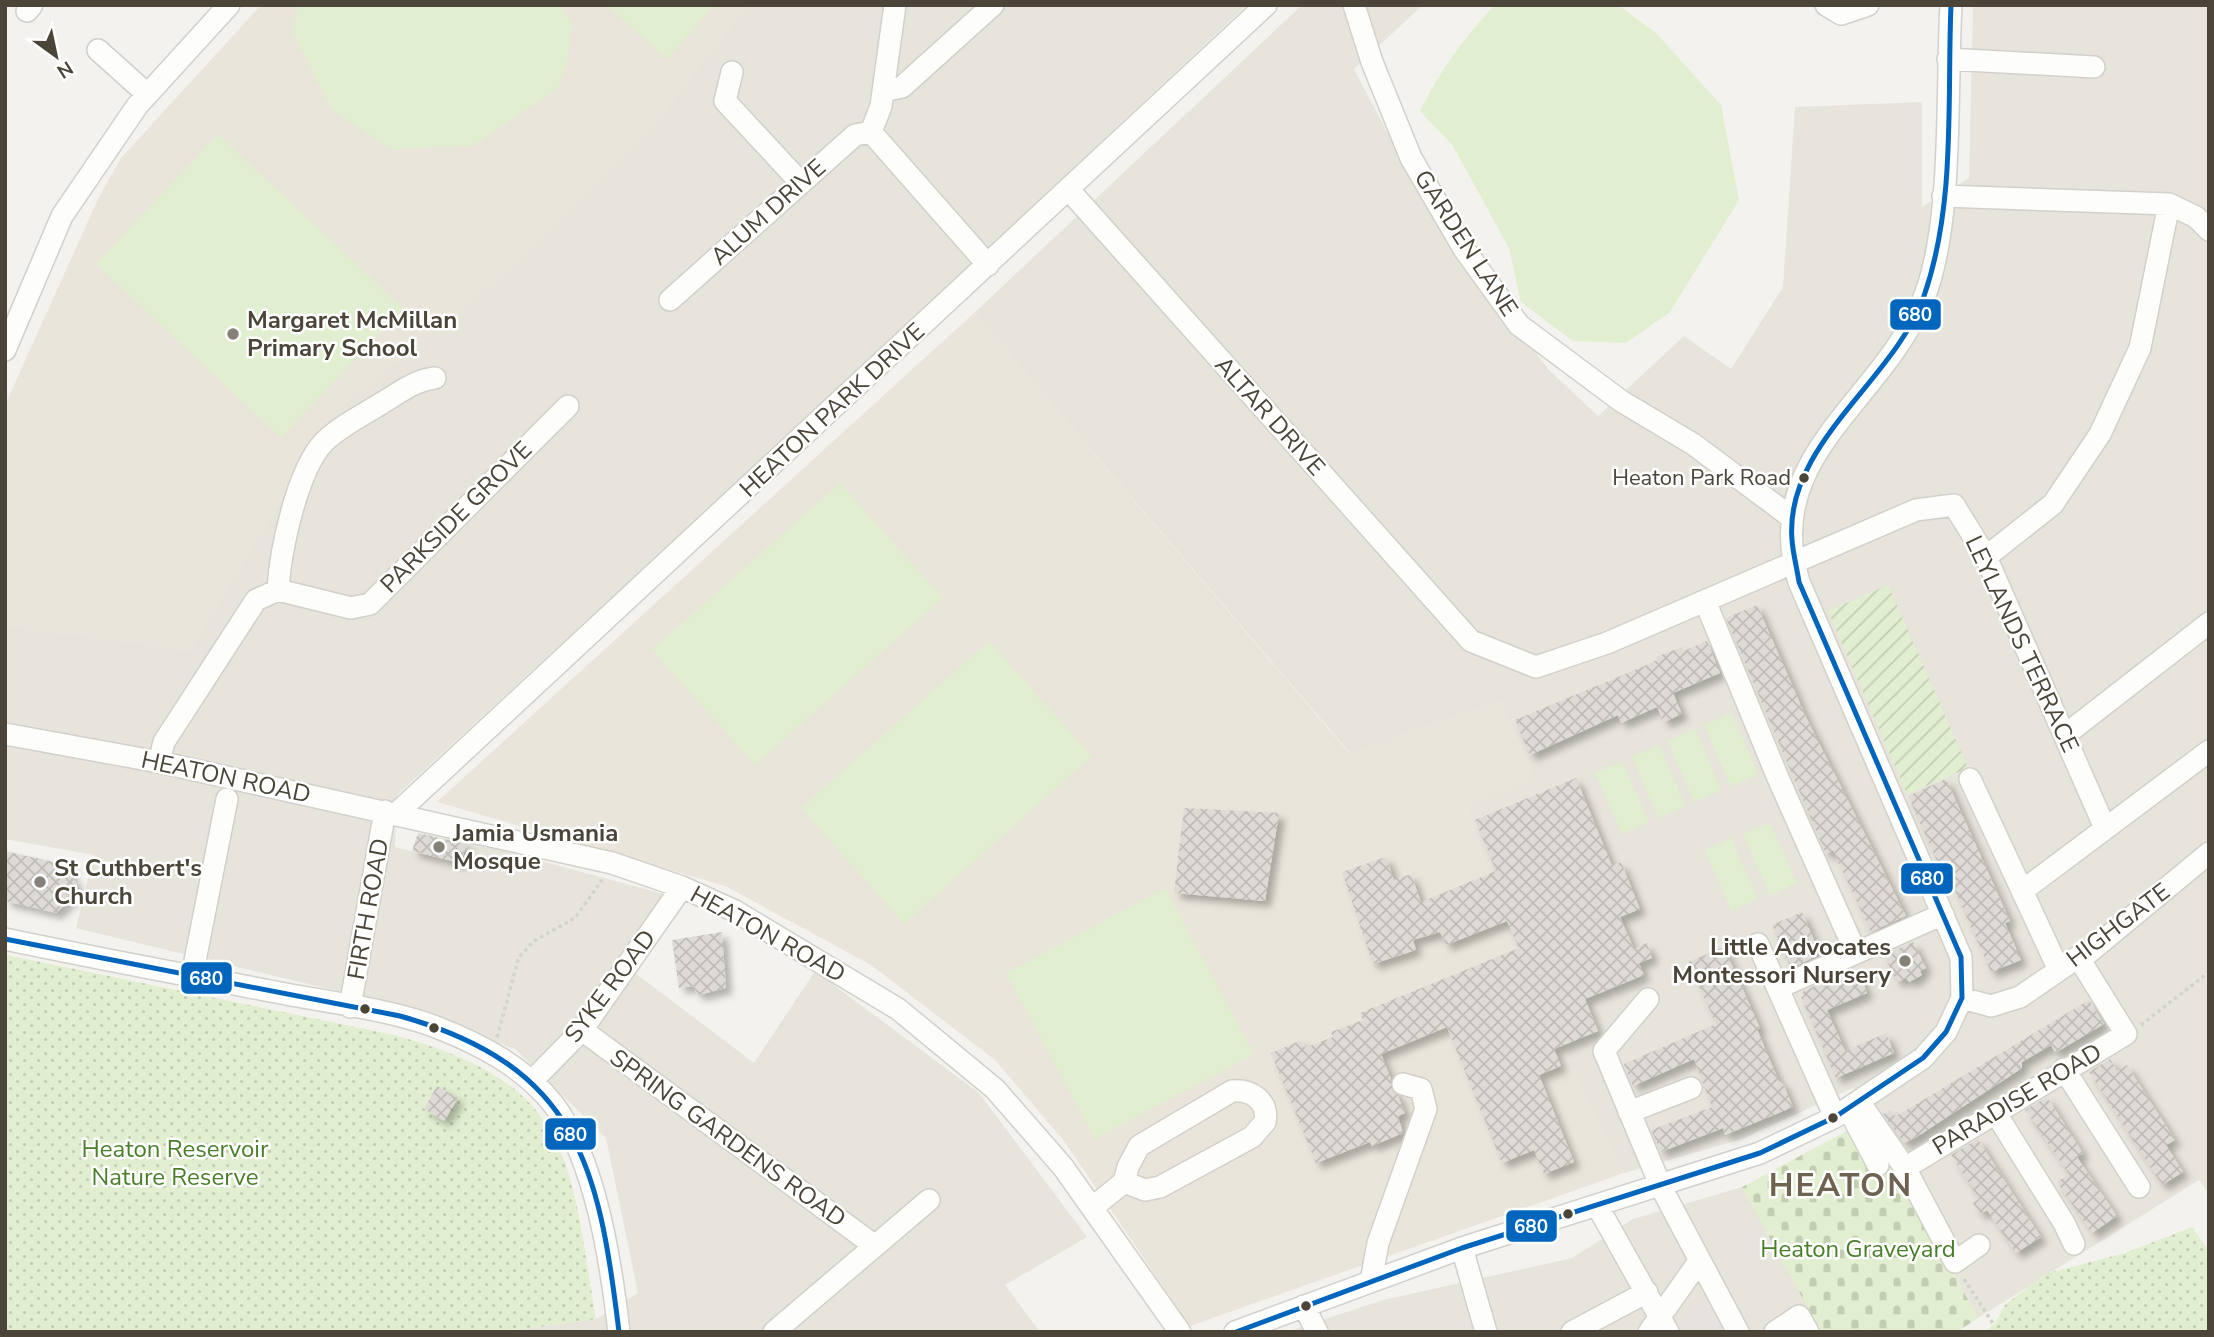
<svg xmlns="http://www.w3.org/2000/svg" width="2214" height="1337" font-family="'Nunito Sans',sans-serif">
<style>
.residential{fill:#e7e4dc}
.education{fill:#eae5da}
.grass{fill:url(#grass-dots)}
.cemetery{fill:url(#cemetery-stones)}
.garden{fill:url(#garden-furrows)}
.pitch{fill:#e1eecf}
.parking{fill:#e6e3df}
.building{fill:url(#building-cross-hatch);filter:url(#shadow)}
.lines{fill:none;stroke-linecap:round;stroke-linejoin:round}
.minor-casing{stroke:#d2d0cb;stroke-width:24}
.path{stroke:#d3d2cc;stroke-width:3.5;stroke-dasharray:3.5 3.5;stroke-linecap:butt}
.minor{stroke:#fdfdfc;stroke-width:21}
.bus-1-casing{stroke:#fff;stroke-width:10}
.bus-1{stroke:#0065bd;stroke-width:5}
.poi-dot{fill:#868178;stroke:#fff;stroke-width:2.5}
.bus-dot{fill:#4b4439;stroke:#fff;stroke-width:2.5}
.labels{text-anchor:middle;dominant-baseline:central;stroke-width:5;stroke-linejoin:round;paint-order:stroke}
.bus-label{font-size:22px;fill:#4b4439;stroke:#fff;text-anchor:end}
.street-label{font-size:24px;fill:#4b4439;stroke:#fff}
.poi-label{font-size:24px;font-weight:bold;fill:#4b4439;stroke:#fff;text-anchor:start}
.park-label{font-size:24px;fill:#4a7f2a;stroke:#fff}
.district-label{font-size:32px;font-weight:bold;letter-spacing:2px;fill:#6e6250;stroke:#fff}
.line-badge{stroke:#fff;stroke-width:2.5}
.badge-label{font-size:19px;text-anchor:middle;font-weight:bold;fill:#fff}
</style>
<defs>
<pattern id="grass-dots" width="8" height="8" patternUnits="userSpaceOnUse" patternTransform="scale(1.75)"><rect width="8" height="8" fill="#e1eecf"/><path d="M2 2h.1M6 6h.1" fill="none" stroke="#c3cdb2" stroke-width="1.8" stroke-linecap="round"/></pattern>
<pattern id="cemetery-stones" width="16" height="16" patternUnits="userSpaceOnUse" patternTransform="scale(1.75)"><rect width="16" height="16" fill="#e1eecf"/><path d="M2 7V4a2 2 0 0 1 4 0v3zM10 15v-3a2 2 0 0 1 4 0v3z" fill="#c3cdb2"/></pattern>
<pattern id="garden-furrows" width="10" height="10" patternUnits="userSpaceOnUse" patternTransform="scale(1.75)"><rect width="10" height="10" fill="#e1eecf"/><path d="M-1 1l2-2M0 10L10 0M9 11l2-2" fill="none" stroke="#c3cdb2"/></pattern>
<pattern id="building-cross-hatch" width="8" height="8" patternUnits="userSpaceOnUse" patternTransform="scale(1.75)"><rect width="8" height="8" fill="#dedbd6"/><path d="M0 0l8 8M0 8l8-8" fill="none" stroke="#c0bdb8"/></pattern>
<filter id="shadow"><feDropShadow dx="6" dy="6" stdDeviation="3.5" flood-color="#0004"/></filter>
</defs>
<rect width="100%" height="100%" fill="#f4f2ee"/>
<!-- residential -->
<path class="residential" d="M748,5H1247L823,403L397,795L395,847L462,864L467,841L663,894L618,960L754,1063L815,971L979,1093L1087,1237L1005,1285L1040,1332H500L596,1319L638,1293L606,1138L515,1049L391,1004L76,928L94,855L5,839V625L190,650L333,413L517,263L649,131Z
M1302,5H1423L1354,69L1436,225L1549,370L1598,416L1684,336L1731,369L1783,287L1795,107L1922,102V207L1969,178L1973,5H2209V1194L2199,1180L1978,1318L1853,1088L1742,1139L1624,1173L1506,934L1467,808L1502,701L1350,753L974,313Z
M1742,1187L1824,1332H1286L1383,1300L1572,1258L1633,1219Z"/>
<!-- education -->
<path class="education" d="M261,5H748L649,131L517,263L333,413L190,650L5,625V405L99,197L121,158Z
M974,313L1349,753L1502,701L1535,778L1467,808L1506,934L1624,1173L1190,1326L1064,1141L995,1060L871,965L725,886L437,802Z"/>
<!-- grass -->
<path class="grass" d="M7,955L394,1035C574,1084 569,1157 596,1319L500,1332H5Z
M2192,1227L2209,1251V1332H1983L1994,1325L2005,1305L2045,1274L2125,1253Z"/>
<!-- cemetery -->
<path class="cemetery" d="M1869,1119L1978,1318L1957,1332H1821L1742,1187Z"/>
<!-- garden -->
<path class="garden" d="M1888,585L1968,768L1907,794L1828,611Z"/>
<!-- pitch -->
<path class="pitch" d="M298,5H560L572,21L568,61L558,88L473,146L390,149L331,109L292,31Z
M606,5H715L667,59Z
M1495,5H1618L1656,33L1721,105L1739,200L1670,312L1626,343L1573,341L1521,302L1509,248L1453,146L1420,111C1440,71 1464,37 1495,5Z
M218,134L403,308L281,438L96,264Z
M840,483L943,598L755,765L652,650Z
M989,641L1092,756L904,924L801,808Z
M1732,713L1758,774L1731,786L1704,725Z
M1695,729L1721,790L1694,802L1668,741Z
M1659,745L1685,806L1658,818L1632,757Z
M1622,762L1649,822L1622,834L1595,773Z
M1770,823L1797,883L1770,895L1743,834Z
M1731,838L1758,899L1731,911L1705,850Z
M1165,888L1254,1054L1095,1139L1006,973Z"/>
<!-- parking -->
<path class="parking" d="M1708,1290L1731,1332H1671V1331Z"/>
<!-- building -->
<path class="building" d="M1757,605L1807,719L1906,916L1871,932L1833,850L1826,854L1726,618Z
M1707,641L1720,673L1673,693L1682,714L1664,722L1657,707L1621,723L1618,715L1530,755L1515,720L1642,667L1657,660L1656,657L1682,647L1684,651Z
M1576,778L1612,866L1621,862L1640,909L1620,917L1634,949L1647,943L1652,958L1639,963L1644,975L1585,999L1598,1031L1554,1049L1561,1066L1539,1075L1574,1162L1544,1174L1534,1150L1502,1163L1447,1027L1381,1054L1391,1079V1088L1398,1096L1405,1113L1398,1116L1403,1133L1372,1146L1370,1142L1316,1163L1271,1053L1302,1040L1305,1048L1333,1037L1331,1032L1363,1020L1360,1013L1519,948L1507,921L1446,945L1440,932L1413,940L1416,950L1373,964L1342,872L1386,857L1394,880L1411,874L1421,902L1496,871L1475,820Z
M1946,779L2010,921L2005,923L2021,960L1991,972L1942,861L1938,863L1908,796Z
M1184,808L1279,813L1265,901L1174,893Z
M418,833L466,844L461,863L412,851Z
M5,851L72,866L70,875L77,884L76,894L56,913L5,901Z
M1802,912L1817,947L1813,948L1817,956L1791,968L1772,925Z
M722,932L726,988L698,995L693,986L679,988L672,940Z
M1913,942L1926,968L1920,971L1922,975L1909,982L1906,978L1897,982L1884,955Z
M1724,947L1760,1028L1757,1029L1779,1082L1782,1081L1793,1107L1725,1135L1723,1128L1661,1152L1651,1130L1712,1107L1694,1059L1633,1086L1624,1064L1716,1024L1688,962Z
M1859,972L1867,993L1827,1010L1845,1051L1886,1033L1894,1053L1836,1078L1801,997L1804,996L1802,992L1828,980L1830,985Z
M2089,1000L2104,1024L2055,1053L2051,1045L2022,1062V1068L1915,1138L1904,1143L1883,1114L1890,1110L1894,1116L1900,1114Z
M2110,1059L2117,1071L2127,1065L2175,1140L2166,1145L2183,1172L2162,1185L2089,1072Z
M437,1086L458,1098L444,1121L424,1109Z
M2047,1097L2083,1153L2077,1157L2117,1216L2092,1233L2057,1182L2069,1174L2025,1110Z
M1978,1139L2041,1237L2016,1253L1987,1210L1981,1214L1973,1203L1979,1199L1951,1155Z"/>
<g class="lines">
<defs>
<path id="minor" d="M895,5L881,106L871,132L988,265
M1354,5L1372,62L1411,158L1464,249L1519,325L1621,401L1693,444L1791,517
M1826,5L1841,14L1868,5
M27,11L32,5
M98,50L147,94
M1948,59L2094,67
M732,72L725,101L801,183
M883,91L902,87L993,5
M1069,190L1471,641L1536,667L1607,643L1916,510L1954,505L1986,557L2105,828
M1943,196L2169,204L2196,217L2209,230
M670,300L855,135L871,132
M5,350L62,216L137,106L229,5
M1986,557L2053,504L2100,434L2140,348L2169,204
M278,590C280,552 297,470 324,442C340,426 363,415 382,403C399,393 415,380 435,378
M1705,601L1778,778L1856,953
M5,734L159,762L612,863L682,887L735,911L898,1009L995,1089L1063,1167L1180,1332
M2065,735L2209,623
M159,762L164,742L256,600L278,590L351,608L370,604L568,406
M1970,779L2059,970
M397,813L1266,5
M2022,891L2209,751
M5,939C99,959 192,976 286,994C334,1003 391,1010 436,1027C480,1044 524,1067 554,1105C596,1161 611,1263 619,1332
M1758,944L1835,1117
M192,976L227,799
M1778,988L1943,914
M1962,998L1991,1006L2020,997L2078,957L2081,959L2209,853
M1648,999L1604,1051L1661,1187L1738,1332
M350,1007L385,811
M582,1030L875,1246
M2064,1069L2139,1187
M532,1081L582,1030L682,887
M1860,1103L1905,1168L2126,1034L2078,957
M1849,1110L1878,1165
M1629,1112L1691,1088
M1995,1112L2064,1223L2074,1244
M1905,1168L1955,1262L1979,1245
M1598,1207L1668,1332
M1092,1208L1124,1182L1128,1167L1139,1146L1232,1091C1251,1089 1269,1101 1265,1122L1252,1137L1160,1187L1145,1190L1124,1182
M1462,1248L1486,1332
M1371,1281L1378,1243L1426,1109L1421,1089L1403,1084
M1304,1306L1317,1332
M774,1332L929,1200
M1235,1332L1462,1248L1760,1153L1835,1117L1923,1058L1946,1032L1962,998L1961,957L1799,582C1760,457 1880,403 1923,300C1954,226 1946,88 1951,5
M1572,1332L1647,1292
M1649,1332L1700,1260
M1775,1332L1799,1316L1808,1332"/>
</defs>
<!-- minor casing -->
<use href="#minor" class="minor-casing"/>
<!-- path -->
<path class="path" d="M2141,1025L2209,972
M497,1037L519,957L534,941L575,918L602,880
M1964,1279L1994,1325"/>
<!-- minor -->
<use href="#minor" class="minor"/>
<defs>
<path id="bus-1" d="M5,939L400,1016C578,1066 599,1166 619,1332
M1236,1332L1462,1248L1760,1153L1835,1117L1923,1058L1946,1032L1962,998L1961,957L1799,582C1797,568 1793,554 1792,540C1784,444 1895,380 1924,296C1956,204 1947,101 1951,5"/>
</defs>
<!-- bus-1 casing -->
<use href="#bus-1" class="bus-1-casing"/>
<!-- bus-1 -->
<use href="#bus-1" class="bus-1"/>
</g>
<!-- markers -->
<g class="poi-dot">
<circle cx="233" cy="334" r="7"/>
<circle cx="439" cy="847" r="7"/>
<circle cx="40" cy="882" r="7"/>
<circle cx="1905" cy="961" r="7"/>
</g>
<g class="bus-dot">
<circle cx="1804" cy="478" r="6"/>
<circle cx="365" cy="1009" r="6"/>
<circle cx="434" cy="1028" r="6"/>
<circle cx="1833" cy="1118" r="6"/>
<circle cx="1568" cy="1214" r="6"/>
<circle cx="1306" cy="1306" r="6"/>
</g>
<g class="labels">
<!-- bus labels -->
<g class="bus-label">
<text x="1791" y="478">Heaton Park Road</text>
</g>
<!-- street labels -->
<g class="street-label">
<text transform="translate(768 212) rotate(-42)">ALUM DRIVE</text>
<text transform="translate(1466 243) rotate(57)">GARDEN LANE</text>
<text transform="translate(832 410) rotate(-43)">HEATON PARK DRIVE</text>
<text transform="translate(1270 416) rotate(48)">ALTAR DRIVE</text>
<text transform="translate(456 517) rotate(-45)">PARKSIDE GROVE</text>
<text transform="translate(2022 644) rotate(65)">LEYLANDS TERRACE</text>
<text transform="translate(226 777) rotate(12)">HEATON ROAD</text>
<text transform="translate(368 909) rotate(-80)">FIRTH ROAD</text>
<text transform="translate(2118 925) rotate(-37)">HIGHGATE</text>
<text transform="translate(768 934) rotate(29)">HEATON ROAD</text>
<text transform="translate(610 986) rotate(-53)">SYKE ROAD</text>
<text transform="translate(2017 1099) rotate(-31)">PARADISE ROAD</text>
<text transform="translate(728 1138) rotate(36)">SPRING GARDENS ROAD</text>
</g>
<!-- poi labels -->
<g class="poi-label">
<text x="247" y="320">Margaret McMillan<tspan x="247" dy="28">Primary School</tspan></text>
<text x="453" y="833">Jamia Usmania<tspan x="453" dy="28">Mosque</tspan></text>
<text x="54" y="868">St Cuthbert's<tspan x="54" dy="28">Church</tspan></text>
<text x="1891" y="947" text-anchor="end">Little Advocates<tspan x="1891" dy="28">Montessori Nursery</tspan></text>
</g>
<!-- park labels -->
<g class="park-label">
<text x="175" y="1149">Heaton Reservoir<tspan x="175" dy="28">Nature Reserve</tspan></text>
<text x="1858" y="1249">Heaton Graveyard</text>
</g>
<!-- district labels -->
<g class="district-label">
<text x="1841" y="1185">HEATON</text>
</g>
</g>
<g class="line-badge">
<rect x="1889" y="298" width="53" height="33" rx="7" fill="#0065bd"/>
<rect x="1900" y="862" width="54" height="33" rx="7" fill="#0065bd"/>
<rect x="180" y="961" width="53" height="34" rx="7" fill="#0065bd"/>
<rect x="544" y="1117" width="53" height="34" rx="7" fill="#0065bd"/>
<rect x="1505" y="1209" width="53" height="34" rx="7" fill="#0065bd"/>
</g>
<g class="badge-label">
<text x="1915" y="321">680</text>
<text x="1927" y="885">680</text>
<text x="206" y="985">680</text>
<text x="570" y="1141">680</text>
<text x="1531" y="1233">680</text>
</g>
<!-- border -->
<rect width="2214" height="1337" fill="none" stroke="#4b4439" stroke-width="14"/>
<!-- north arrow -->
<g transform="translate(56 56) rotate(147)" stroke="#ffffff" stroke-width="5" paint-order="stroke">
<path d="M0-5L12 26L0 18L-12 26Z" fill="#4b4439"/>
<text y="-10" font-size="19" font-weight="bold" text-anchor="middle" fill="#4b4439">N</text>
</g>
</svg>
